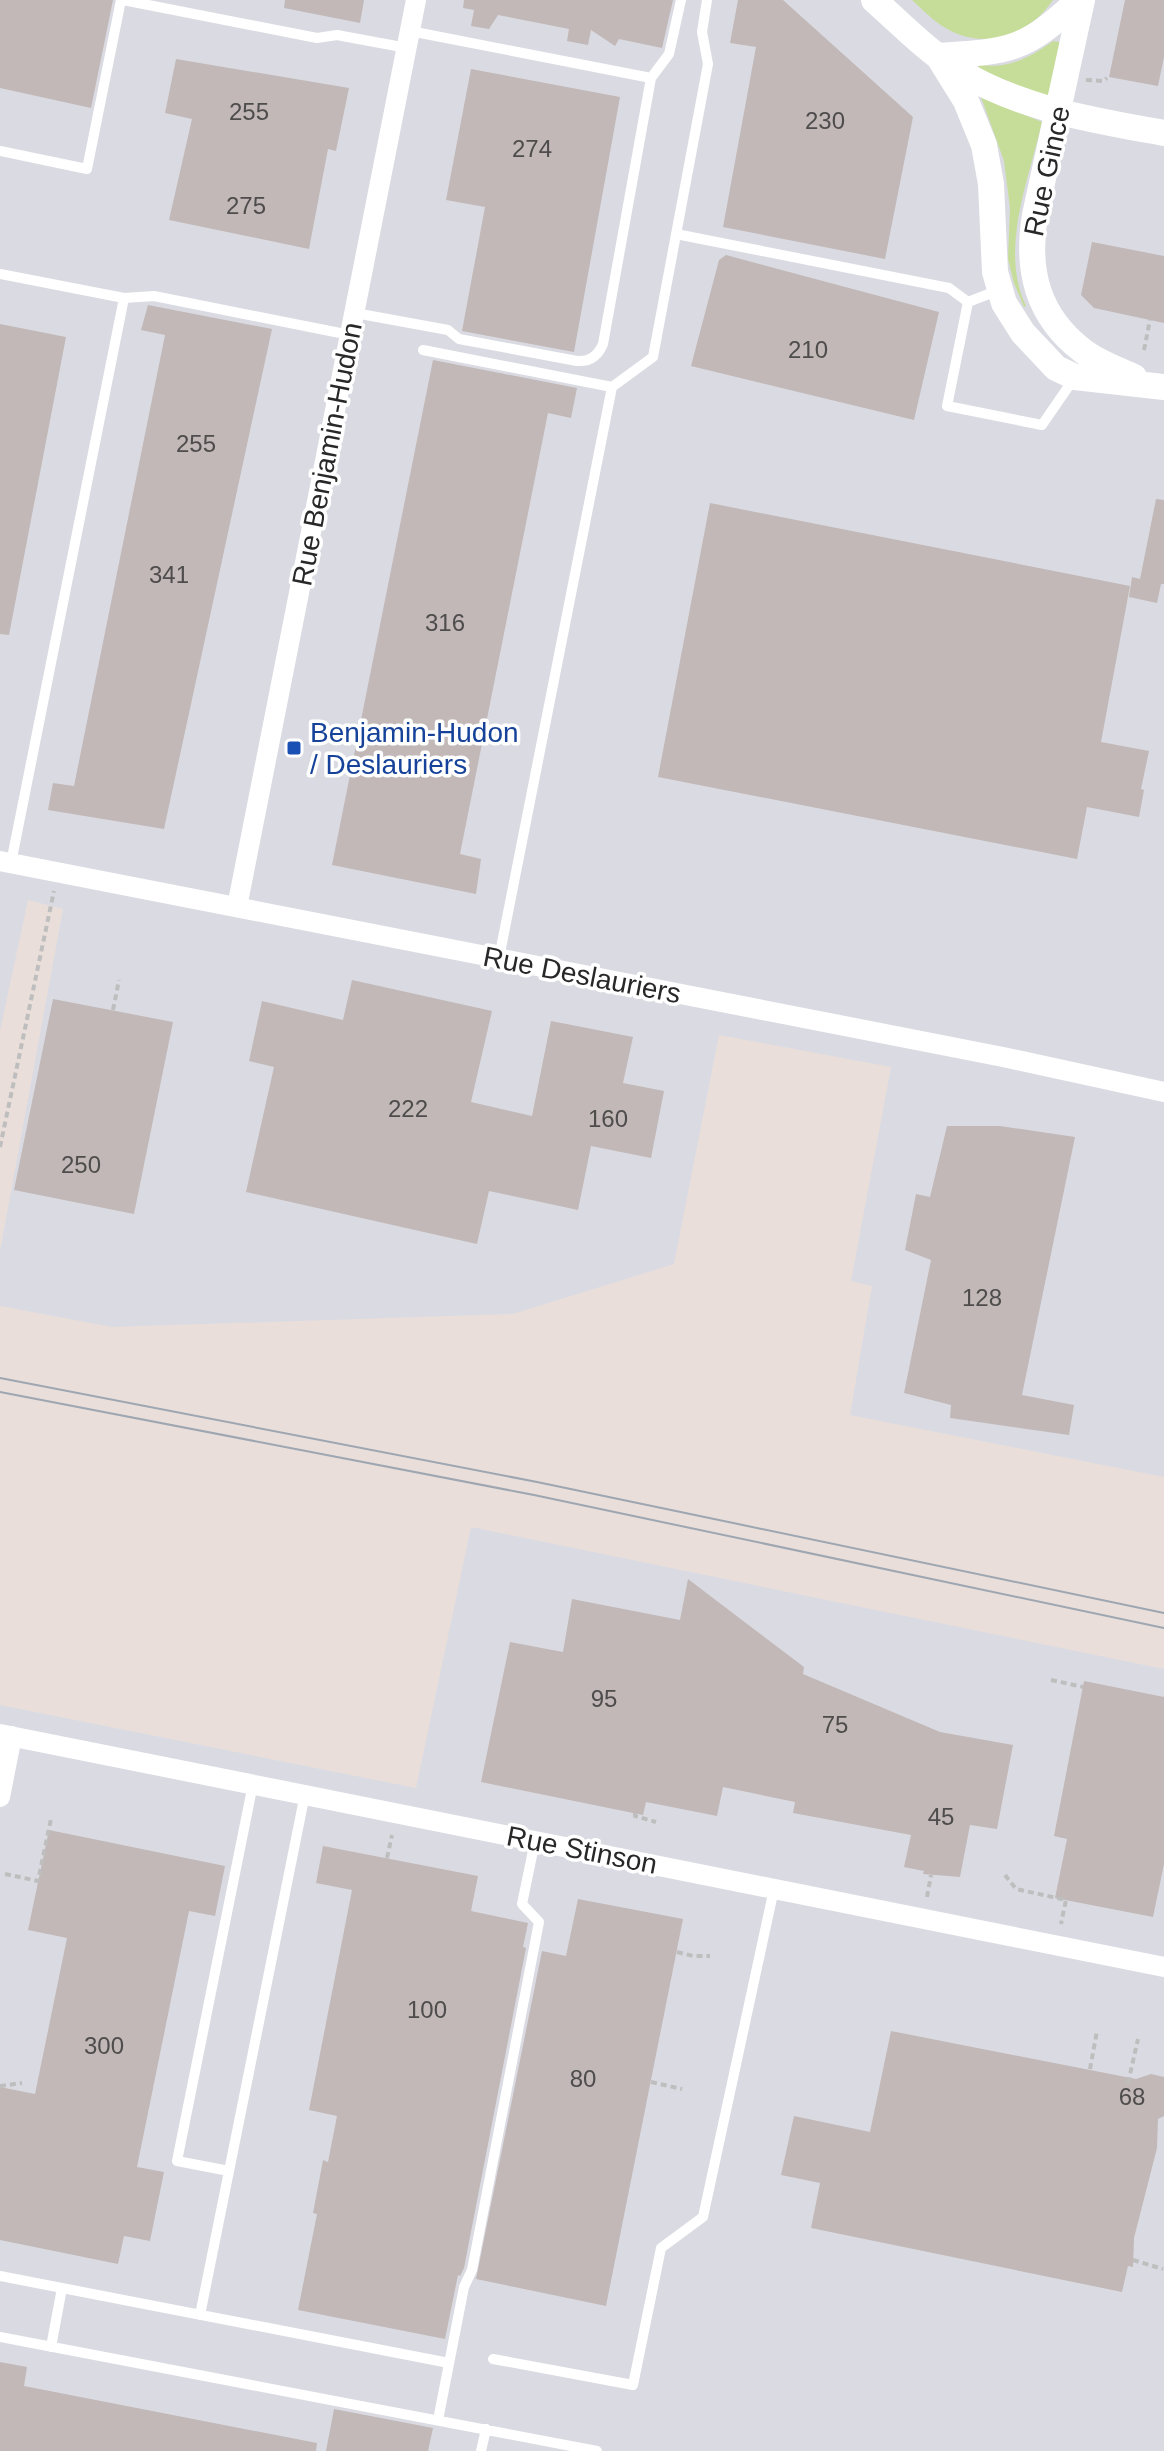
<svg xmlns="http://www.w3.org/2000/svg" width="1164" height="2451" font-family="Helvetica,sans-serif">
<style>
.industrial{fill:#dadbe2}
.green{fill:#c6dd9a}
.building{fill:#c1b8b7}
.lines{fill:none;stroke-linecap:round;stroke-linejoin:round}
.path{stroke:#bebebe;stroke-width:4;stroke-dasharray:6 4;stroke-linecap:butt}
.service{stroke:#fff;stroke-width:10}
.minor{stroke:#fff;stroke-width:20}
.tertiary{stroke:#fff;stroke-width:26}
.tram{stroke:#9da6b1;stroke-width:2}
.transit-dot{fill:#1a4fb4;stroke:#fff;stroke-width:3}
.labels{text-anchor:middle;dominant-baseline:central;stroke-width:7;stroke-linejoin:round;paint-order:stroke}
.number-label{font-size:24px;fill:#4e4c4c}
.street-label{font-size:28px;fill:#282828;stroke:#fff}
.transit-label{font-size:28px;fill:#164399;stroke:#fff;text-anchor:start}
</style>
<rect width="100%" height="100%" fill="#e9deda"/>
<!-- industrial -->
<path class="industrial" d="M0,0H1164V1477L850,1415L872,1286L851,1281L891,1067L719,1035L674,1264L513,1314L112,1327L0,1306V1251L63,909L28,900L0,1031Z
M471,1527L1164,1669V2451H0V1705L416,1788Z"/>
<!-- green -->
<path class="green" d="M912,0H1053C1031,33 989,50 951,31C936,24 924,11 912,0Z
M1053,41L1059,42L1060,45L1048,98L979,69V66L981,65C1009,69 1031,57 1053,41Z
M981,97L1042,122C1029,180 999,249 1026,306L1024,307L1014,283L1008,259L1010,208L1004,161Z"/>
<!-- building -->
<path class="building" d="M0,0H113L91,108L0,88Z
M285,0H364L360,23L284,8Z
M464,0H673L662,48L619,39L615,46L591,30L588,45L567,41L569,29L498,15L489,29L471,26L474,10L463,8Z
M738,0H783L913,117L885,259L723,227L756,47L730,43Z
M1125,0H1164V57L1158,86L1109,77Z
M176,59L349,88L336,151L328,149L309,249L169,220L192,119L165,113Z
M471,69L620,97L574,352L462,331L485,207L446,200Z
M1092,242L1164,256V323L1094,308L1081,295Z
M726,255L939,312L914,420L691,366L719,260Z
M148,305L272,329L164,829L48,810L53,783L74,786L165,335L141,330Z
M0,324L66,337L9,635L0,634Z
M433,360L577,388L571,418L548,413L460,854L481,859L476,894L332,865Z
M1156,499L1164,500V584H1161L1157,603L1129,597L1132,577L1140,579Z
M710,503L1130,586L1101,742L1149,751L1141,789L1144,790L1139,817L1087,807L1077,859L658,777Z
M352,980L492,1011L471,1102L532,1116L551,1021L633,1037L623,1083L664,1091L651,1158L591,1146L578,1210L489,1191L477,1244L246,1192L274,1067L249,1061L262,1001L343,1020Z
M53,999L173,1022L134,1214L14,1190Z
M947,1126H1000L1075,1137L1022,1395L1074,1405L1069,1435L950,1418L951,1405L904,1393L931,1260L905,1250L916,1194L930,1197Z
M688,1579L804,1667L803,1674L940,1732L1013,1745L997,1829L970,1825L960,1877L923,1874L924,1871L904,1867L911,1835L793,1813L795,1802L723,1787L717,1816L646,1802L643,1815L481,1782L510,1642L563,1652L572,1599L680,1620Z
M1084,1681L1164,1697V1864L1153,1917L1055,1898L1067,1839L1054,1836Z
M49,1830L225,1866L215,1916L189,1911L137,2167L164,2172L150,2241L124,2236L118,2264L0,2240V2087L35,2094L67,1938L28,1930Z
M323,1846L478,1876L471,1911L528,1923L523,1947L526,1948L464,2268L460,2276L458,2275L445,2339L298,2310L317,2214L313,2213L323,2160L328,2162L337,2116L309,2110L352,1890L316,1883Z
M578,1899L683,1919L606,2306L476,2279L542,1951L566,1956Z
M891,2031L1136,2079L1151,2074L1164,2077V2116L1158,2119L1157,2148L1134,2238L1133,2267L1128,2266L1122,2292L811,2228L820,2183L781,2175L794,2116L870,2132Z
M0,2362L27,2367L24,2386L317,2443L316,2451H0Z
M334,2409L433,2428L428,2451H326Z"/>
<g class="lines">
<!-- path -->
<path class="path" d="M1086,80L1103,81L1107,78
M1144,350L1150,320
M113,1010L119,980
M0,1147L54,891
M1051,1680L1083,1687
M635,1813V1816L656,1822
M387,1858L392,1835
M5,1874L38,1881L51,1819
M1005,1875L1016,1889L1066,1900L1061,1924
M927,1897L931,1875
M677,1952L693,1956H710
M1090,2069L1097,2031
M651,2082L682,2089
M1128,2083L1138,2039
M0,2086L22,2083
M1133,2260L1163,2269"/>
<!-- service -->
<path class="service" d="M123,0L317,38L337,35L407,48
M651,78L669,54L681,0
M0,151L87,169L121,0
M676,234L949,288L968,302L999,290
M0,274L124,298L154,296L350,335
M968,302L947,406L1042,425L1075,377
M355,313L448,330L459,339L577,361C590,362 598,356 603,344L651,78L410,31
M423,350L612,387L499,958
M612,387L653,357L708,64L702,32L707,0
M11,863L124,298
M229,2171L177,2161L253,1784
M0,2276L449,2363
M200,2315L305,1794
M0,2337L597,2451
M51,2347L62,2288
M493,2359L633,2385L661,2248L703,2217L774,1889
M438,2420L464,2287L472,2270L539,1922L522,1904L535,1841
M481,2451L486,2429"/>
<!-- minor -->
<path class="minor" d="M0,861L1003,1057L1164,1092
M237,907L416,0
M0,1734L1164,1967
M0,1797L12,1736"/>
<!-- tertiary -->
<path class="tertiary" d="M874,0C901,24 928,52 959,71C1021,109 1093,120 1164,133
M1082,0L1035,215C1026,270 1037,316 1083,351C1097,362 1117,369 1134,377
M938,56L966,101L984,145L991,184L995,272L1004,303L1023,333L1056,368L1075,377L1164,387
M938,56C1012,51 1024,51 1079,0"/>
<!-- tram -->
<path class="tram" d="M0,1378L537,1482L1164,1613
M0,1392L534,1495L1164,1628"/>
</g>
<!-- markers -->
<rect class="transit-dot" x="286" y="740" width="16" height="16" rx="4"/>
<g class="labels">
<!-- number labels -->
<g class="number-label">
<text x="249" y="111">255</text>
<text x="825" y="120">230</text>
<text x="532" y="148">274</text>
<text x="246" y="205">275</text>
<text x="808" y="349">210</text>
<text x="196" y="443">255</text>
<text x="169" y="574">341</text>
<text x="445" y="622">316</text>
<text x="408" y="1108">222</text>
<text x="608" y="1118">160</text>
<text x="81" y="1164">250</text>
<text x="982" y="1297">128</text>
<text x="604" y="1698">95</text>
<text x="835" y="1724">75</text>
<text x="941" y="1816">45</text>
<text x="427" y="2009">100</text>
<text x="104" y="2045">300</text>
<text x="583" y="2078">80</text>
<text x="1132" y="2096">68</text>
</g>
<!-- street labels -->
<g class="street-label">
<text transform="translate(1047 171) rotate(-78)">Rue Gince</text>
<text transform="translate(327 454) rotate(-79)">Rue Benjamin-Hudon</text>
<text transform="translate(582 975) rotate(11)">Rue Deslauriers</text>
<text transform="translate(582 1850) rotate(11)">Rue Stinson</text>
</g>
<!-- transit labels -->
<g class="transit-label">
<text x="310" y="732">Benjamin-Hudon<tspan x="310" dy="32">/ Deslauriers</tspan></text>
</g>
</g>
</svg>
